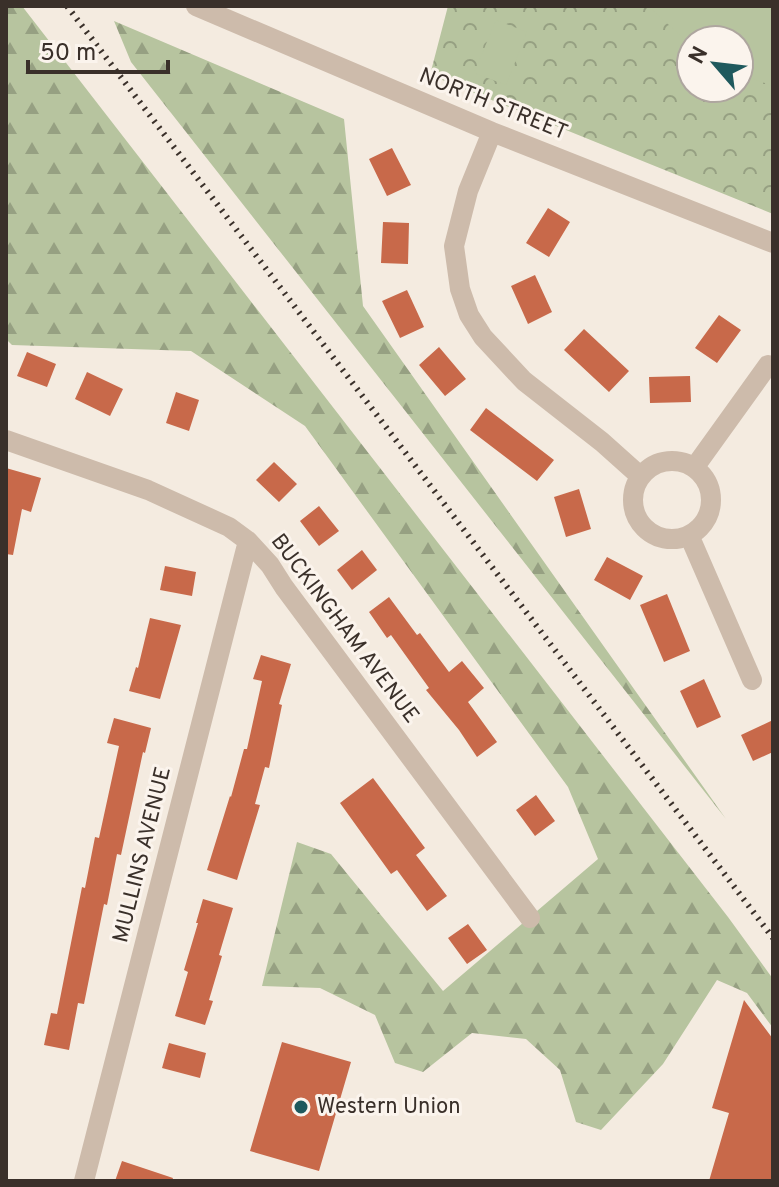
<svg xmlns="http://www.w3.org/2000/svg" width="779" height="1187" font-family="Overpass,sans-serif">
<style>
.forest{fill:url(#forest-firs)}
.park{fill:url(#park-crowns);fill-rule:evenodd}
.pitch{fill:#b7c49f}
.building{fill:#c8694a}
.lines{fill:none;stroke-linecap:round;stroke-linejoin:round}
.minor{stroke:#cdbbab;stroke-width:20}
.rail{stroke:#3a302a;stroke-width:6;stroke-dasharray:2 6;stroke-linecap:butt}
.poi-dot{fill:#1f595d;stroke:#fbf4ed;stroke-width:3}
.labels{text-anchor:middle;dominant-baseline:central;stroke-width:6;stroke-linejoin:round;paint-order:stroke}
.street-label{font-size:22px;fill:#3a302a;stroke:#fbf4ed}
.poi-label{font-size:22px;fill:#3a302a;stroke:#fbf4ed;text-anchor:start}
</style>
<defs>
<pattern id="forest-firs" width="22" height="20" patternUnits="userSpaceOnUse" patternTransform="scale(2)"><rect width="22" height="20" fill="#b7c49f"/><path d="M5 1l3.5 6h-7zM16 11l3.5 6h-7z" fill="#96a082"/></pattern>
<pattern id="park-crowns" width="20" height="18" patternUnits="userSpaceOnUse" patternTransform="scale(2)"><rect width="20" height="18" fill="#b7c49f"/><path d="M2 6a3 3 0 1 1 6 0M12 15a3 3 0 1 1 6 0" fill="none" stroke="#96a082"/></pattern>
</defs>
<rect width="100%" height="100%" fill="#f4ebe0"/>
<!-- forest -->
<path class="forest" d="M6,6H22L728,917L773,979V1028L747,993L717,980L663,1064L601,1130L576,1122L560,1070L526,1039L472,1033L423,1072L395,1063L375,1015L320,988L262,986L297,842L331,854L443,991L598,859L568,787L305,426L191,351L12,345L6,339Z
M114,21L344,119L363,306L726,819L131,62Z"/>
<!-- park -->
<path class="park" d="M448,6H773V214L430,75ZM691,40H739V88H691Z"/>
<!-- pitch -->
<path class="pitch" d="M648,6H773V86L739,74V40H691V45Z
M496,20L527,32L506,85L474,73Z"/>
<!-- building -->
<path class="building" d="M392,148L411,185L387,196L369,159Z
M548,208L570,222L549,257L526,243Z
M383,222L409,223L408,264L381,263Z
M535,275L552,312L528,324L511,286Z
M407,290L424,327L400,338L382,301Z
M719,315L741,330L717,363L695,348Z
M584,329L629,371L609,392L564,350Z
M439,347L466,379L445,396L419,365Z
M27,352L56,364L47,387L17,376Z
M87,372L123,389L110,416L75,399Z
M690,376L691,402L650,403L649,377Z
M176,392L199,400L189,431L166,423Z
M486,408L554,460L537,481L470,430Z
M274,462L297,484L279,502L256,480Z
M6,468L41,478L31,512L22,509L13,555L6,554Z
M579,489L591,529L566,537L554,497Z
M319,506L339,531L319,546L300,521Z
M362,550L377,570L352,590L337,570Z
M607,557L643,576L630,600L594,580Z
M165,566L196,572L192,596L160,590Z
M667,594L690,651L664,662L640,605Z
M389,597L417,635L420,633L449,672L462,661L484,688L468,702L497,742L477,757L459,730L426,690L429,688L391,635L387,638L369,612Z
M150,618L181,625L160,699L129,691L136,667L138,668Z
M261,655L291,664L279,704L282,705L269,768L265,767L255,804L260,805L237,880L207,870L230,796L231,797L244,749H247L262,681L253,679Z
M704,679L721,717L697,728L680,691Z
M114,718L151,728L145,753L143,752L121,855L117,854L107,905L104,904L84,1004L78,1003L69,1050L44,1045L51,1013L57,1014L82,887L85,888L95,837L99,838L119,746L107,743Z
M773,720V752L753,761L741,735Z
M373,778L425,848L416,855L447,896L427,911L397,870L391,874L340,803Z
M536,795L555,821L535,836L516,810Z
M203,899L233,908L219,955L222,956L209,1000L213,1001L205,1025L175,1016L188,972L184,970L198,923H196Z
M468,924L487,950L467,964L448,938Z
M744,1000L773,1039V1181H709L729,1113L712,1108Z
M282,1042L351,1062L319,1171L250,1151Z
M169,1043L206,1053L200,1078L162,1068Z
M122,1161L173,1178L172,1181H115Z"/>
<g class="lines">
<!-- minor -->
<path class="minor" d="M196,6L492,132L773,243
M492,132L468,191L454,246L460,289L469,315L483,337L524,381L602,442L640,476
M6,440L148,490L229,527L248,541L270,565L284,587L530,918
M633 500a39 39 0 1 1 78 0a39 39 0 1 1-78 0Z
M694,468L768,365
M689,535L752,680
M84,1181L248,541"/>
<!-- rail -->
<path class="rail" d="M67,6L773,938"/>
</g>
<!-- markers -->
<circle class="poi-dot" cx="301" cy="1107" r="8"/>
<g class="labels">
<!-- street labels -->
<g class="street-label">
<text transform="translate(493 105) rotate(22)">NORTH STREET</text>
<text transform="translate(344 629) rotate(53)">BUCKINGHAM AVENUE</text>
<text transform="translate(143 855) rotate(-76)">MULLINS AVENUE</text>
</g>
<!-- poi labels -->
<g class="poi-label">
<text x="317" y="1107">Western Union</text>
</g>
</g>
<!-- border -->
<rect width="779" height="1187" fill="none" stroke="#3a302a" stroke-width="16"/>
<!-- north arrow -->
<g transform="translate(715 64) rotate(298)"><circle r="38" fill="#fbf4ed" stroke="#aea69f" stroke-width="2"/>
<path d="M0-6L14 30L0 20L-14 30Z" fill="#1f595d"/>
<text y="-12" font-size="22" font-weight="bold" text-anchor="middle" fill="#3a302a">N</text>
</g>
<!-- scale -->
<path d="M28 60v12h140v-12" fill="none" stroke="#3a302a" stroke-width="4"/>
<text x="40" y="60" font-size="24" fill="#3a302a" stroke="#fbf4ed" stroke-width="6" paint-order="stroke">50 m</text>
</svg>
